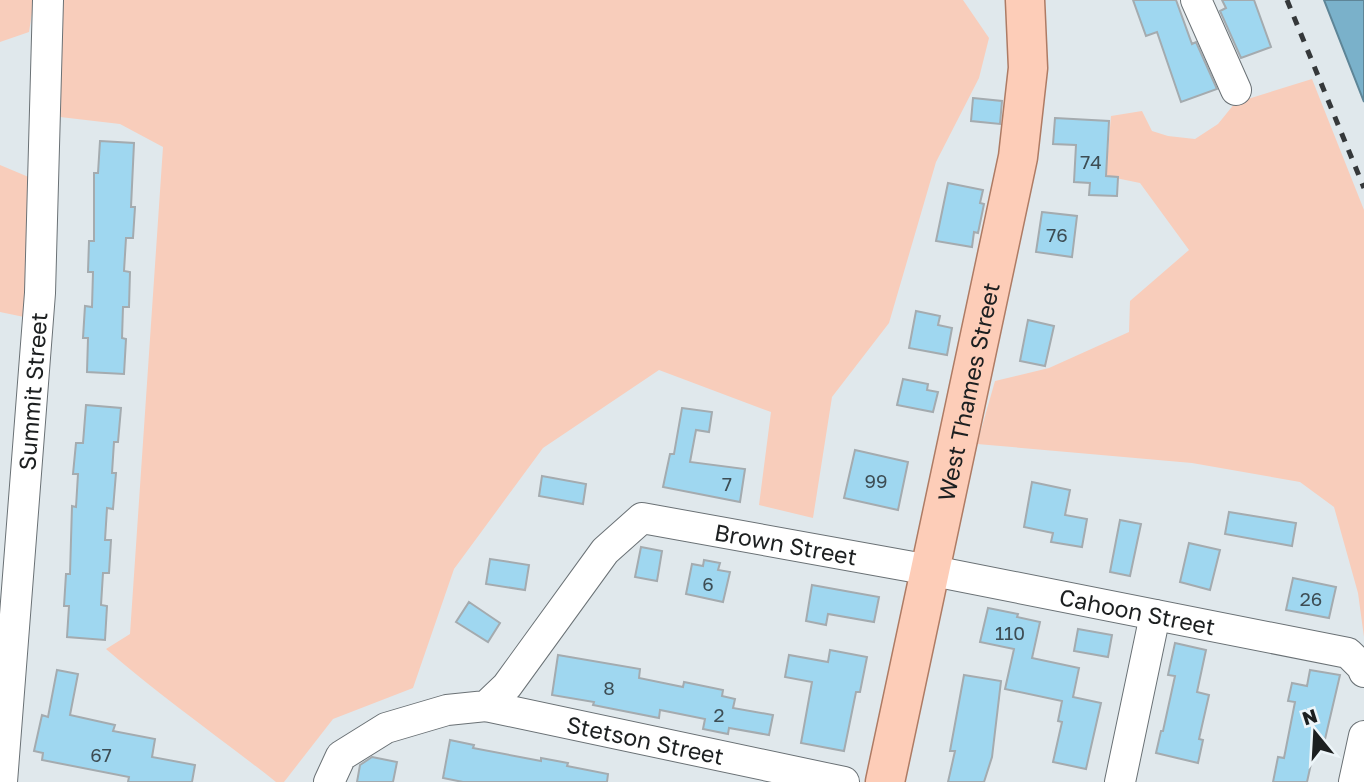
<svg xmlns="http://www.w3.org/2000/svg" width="1364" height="782" font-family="'Golos Text',sans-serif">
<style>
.green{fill:#f8cdbb}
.water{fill:#7ab1ca;stroke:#5e8597;stroke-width:2}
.building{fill:#9fd7f0;stroke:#a4abaf;stroke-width:2}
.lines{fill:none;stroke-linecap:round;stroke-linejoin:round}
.minor-casing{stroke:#6a7175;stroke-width:32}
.major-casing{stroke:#ae7b64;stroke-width:41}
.minor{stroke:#fff;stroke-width:30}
.major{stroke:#fdcdb8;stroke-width:38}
.rail{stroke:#35383a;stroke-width:5;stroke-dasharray:9 9;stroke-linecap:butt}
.labels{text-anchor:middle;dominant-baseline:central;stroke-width:6;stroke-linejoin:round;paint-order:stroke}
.number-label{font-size:19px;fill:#3d4d54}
.street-label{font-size:23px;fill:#1c1f20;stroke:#edf5f9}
</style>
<rect width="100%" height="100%" fill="#e0e8ec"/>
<!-- green -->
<path class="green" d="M0,0H34L29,32L0,42Z
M55,0H963L989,38L979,78L936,162L889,323L832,397L813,518L759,505L771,412L659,370L543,448L454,569L413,688L333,719L284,782H276C219,737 160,696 106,649L130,634L163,147L120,124L60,117Z
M1312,79L1364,210V637L1358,593L1334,507L1300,482L1192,463L977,444L995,381L1049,368L1129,332L1130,301L1189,250L1140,183L1106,176L1111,116L1142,111L1152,131L1168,136L1195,139L1218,124L1235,103Z
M0,165L31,178L24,317L0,312Z"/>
<!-- water -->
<path class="water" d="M1324,0H1364V102Z"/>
<!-- building -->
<path class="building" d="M1133,0H1176L1192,44L1196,42L1217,89L1181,102L1157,32L1146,36Z
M1222,0H1254L1271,47L1241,58L1220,11L1226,8Z
M973,98L1002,101L1000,124L971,121Z
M1055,118L1109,121L1106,176L1118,177L1117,196L1089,195L1090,183L1074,182L1076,145L1053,144Z
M100,141L134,143L131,207H135L133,238H126L124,271L130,272L129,307H123L122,338L126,339L124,374L87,372L88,338H83L85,306L92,307L93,272H88L89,241H94V173H98Z
M948,183L983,190L980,203L984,204L978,233L974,232L972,247L936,241Z
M1042,212L1077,216L1072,257L1036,252Z
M916,311L940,316L938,325L952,328L947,355L909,348Z
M1028,320L1054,326L1045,366L1020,361Z
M903,379L928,384L927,390L938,392L933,412L897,405Z
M86,405L121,408L118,442H114L112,473H116L113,509L107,508L105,540H111L109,573H103L101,605L107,606L105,640L67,637L69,606H64L66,574H70L72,506L76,507L78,474H73L76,443H83Z
M682,408L712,412L709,432L696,430L690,462L745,469L740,502L663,487L670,454H674Z
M855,450L908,462L898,510L844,498Z
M542,476L586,484L583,504L539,496Z
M1032,482L1070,490L1065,515L1087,519L1082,547L1051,542L1053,533L1024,527Z
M1229,512L1296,523L1292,546L1225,534Z
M1120,520L1141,524L1130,576L1110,572Z
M1189,543L1220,550L1210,590L1180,582Z
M641,547L662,551L657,581L635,577Z
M490,559L529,565L525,590L486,584Z
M704,560L720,563L718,570L730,572L723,602L686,594L692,564L703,566Z
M1293,578L1336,587L1329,618L1286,610Z
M812,585L879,597L874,622L828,614L826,625L806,621Z
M469,602L500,623L488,642L456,622Z
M988,608L1018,614L1017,617L1040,622L1032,658L1079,668L1073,697L1101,703L1086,769L1053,762L1062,722L1058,721L1062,701L1005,689L1014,649L980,642Z
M1078,629L1112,635L1108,657L1074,651Z
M1175,643L1206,650L1197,692L1209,695L1199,739L1203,740L1198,763L1156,753L1161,731H1163L1175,676L1168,675Z
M830,650L867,657L860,692H856L844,751L801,743L812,682L785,677L789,655L828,662Z
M558,655L640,669L639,678L683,687L684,682L723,690L722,696L735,699L733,708L773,715L769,735L729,728L728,734L703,729L705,719L660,710L659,718L593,705L594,702L552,695Z
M57,670L78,674L70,715L115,725L113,731L155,739L152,757L195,765L192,782H128L129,777L42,760L43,753L34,751L42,715L48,717Z
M1310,670L1340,675L1322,752L1314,750L1307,782H1273L1278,757L1284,758L1295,702L1288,701L1292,683L1307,686Z
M964,675L1001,681L992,757L984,782H948L955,751H950Z
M450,740L474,745L473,748L541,761V758L568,763L567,766L608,774L607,782H463L443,778Z
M372,757L397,762L393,782H357L360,765Z"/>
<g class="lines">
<defs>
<g id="minor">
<path d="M1196,0L1236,90"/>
<path id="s1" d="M486,706L844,782"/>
<path id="s2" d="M2,782L40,293L48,0"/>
<path id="s3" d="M329,782L341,756L386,728L447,710L486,706L507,686L605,551L642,518L913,567L1348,653L1362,667L1364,672"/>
<path d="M1120,782L1155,615"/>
<path d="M1354,782L1364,736"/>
</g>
<g id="major">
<path id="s4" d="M885,782L1018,157L1028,68L1025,0"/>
</g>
</defs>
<!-- minor casing -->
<use href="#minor" class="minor-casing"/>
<!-- major casing -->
<use href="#major" class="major-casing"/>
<!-- minor -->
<use href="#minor" class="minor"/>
<!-- major -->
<use href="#major" class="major"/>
<!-- rail -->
<path class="rail" d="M1287,0L1364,188"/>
</g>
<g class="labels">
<!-- number labels -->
<g class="number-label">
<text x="1091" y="161">74</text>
<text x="1057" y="234">76</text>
<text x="876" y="480">99</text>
<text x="727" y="483">7</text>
<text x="708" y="583">6</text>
<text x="1311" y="598">26</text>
<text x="1010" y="632">110</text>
<text x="609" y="687">8</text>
<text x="719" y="714">2</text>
<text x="101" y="754">67</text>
</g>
<!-- street labels -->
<g class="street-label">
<text stroke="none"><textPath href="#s2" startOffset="392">Summit Street</textPath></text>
<text stroke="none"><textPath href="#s4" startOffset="399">West Thames Street</textPath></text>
<text stroke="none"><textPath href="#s3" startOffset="576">Brown Street</textPath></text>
<text stroke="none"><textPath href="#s3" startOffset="934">Cahoon Street</textPath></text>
<text stroke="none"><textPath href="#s1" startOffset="163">Stetson Street</textPath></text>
</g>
</g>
<!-- north arrow -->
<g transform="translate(1315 733) rotate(342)" stroke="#edf5f9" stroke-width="5" paint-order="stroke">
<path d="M0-5L12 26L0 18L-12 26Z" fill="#1c1f20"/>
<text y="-10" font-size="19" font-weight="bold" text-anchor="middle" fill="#1c1f20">N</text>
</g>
</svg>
